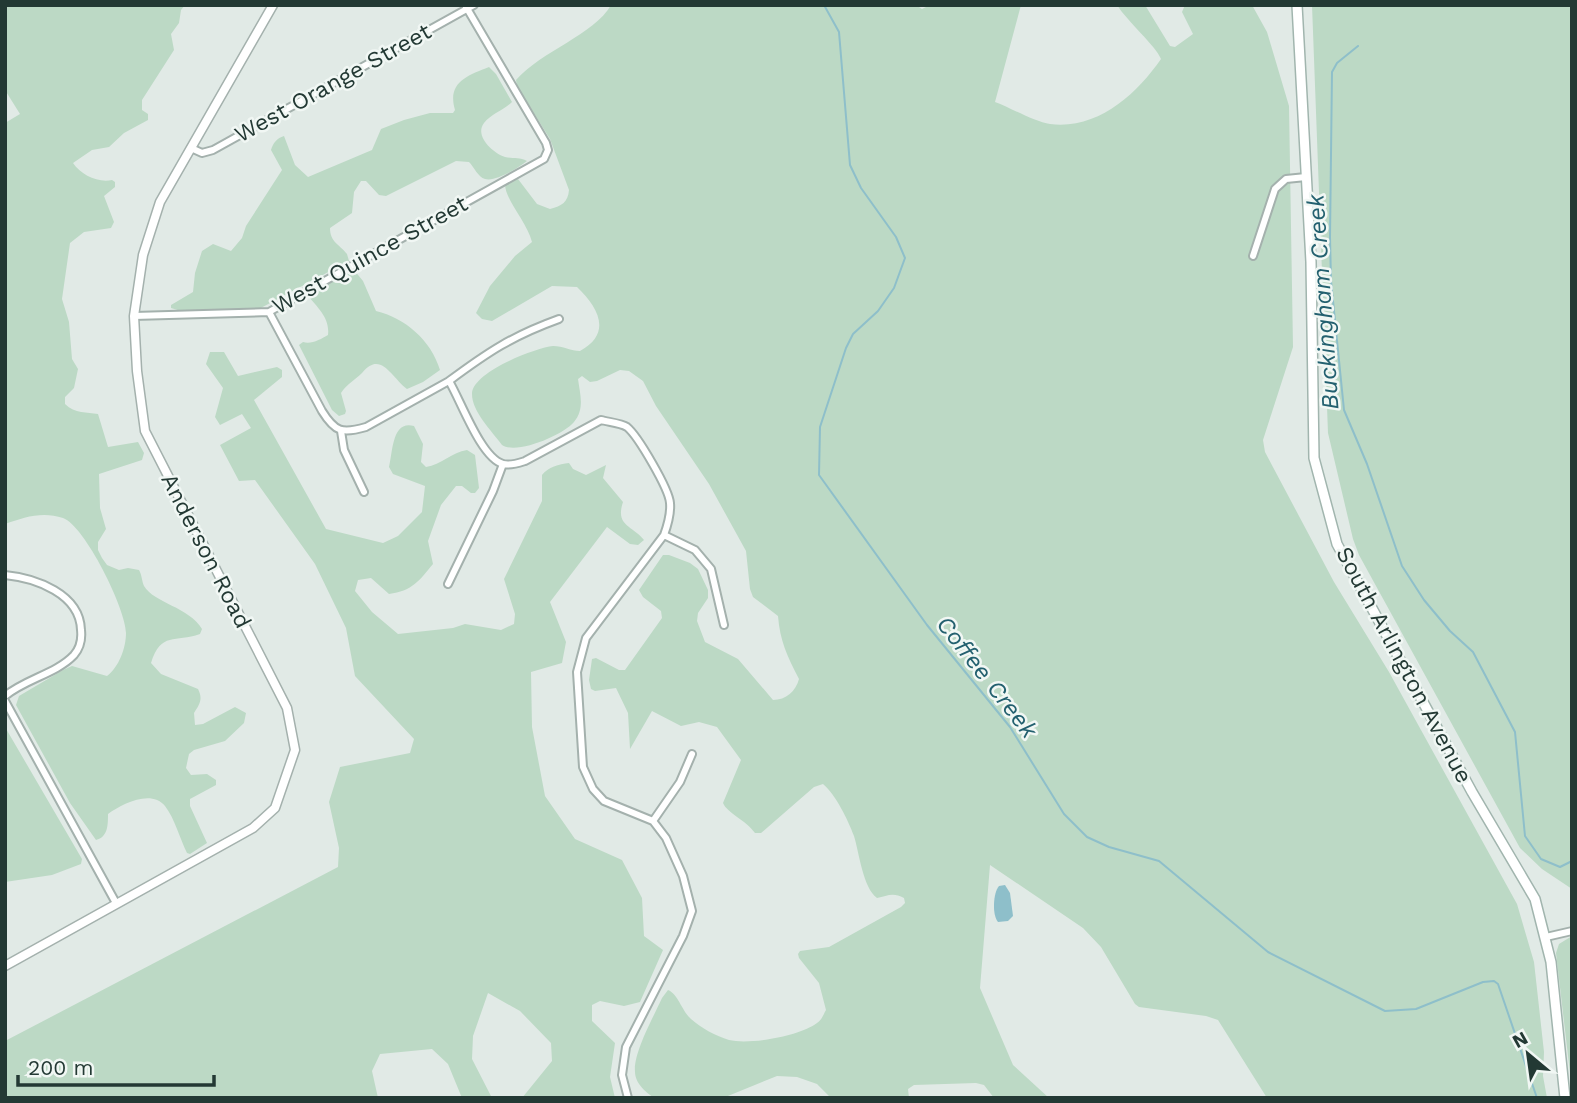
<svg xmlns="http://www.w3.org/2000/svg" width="1577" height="1103" font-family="'Work Sans',sans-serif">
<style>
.green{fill:#bcd9c5}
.water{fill:#8ebfca}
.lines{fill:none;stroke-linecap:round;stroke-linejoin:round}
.stream{stroke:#8ebfca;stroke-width:2}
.minor-casing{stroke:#a4b1ad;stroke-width:10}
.tertiary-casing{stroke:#a4b1ad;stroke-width:11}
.secondary-casing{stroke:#a1b5ae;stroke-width:12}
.minor{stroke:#fff;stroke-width:6}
.tertiary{stroke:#fff;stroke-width:8}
.secondary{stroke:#fff;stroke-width:9}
.labels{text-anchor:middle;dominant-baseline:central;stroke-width:5;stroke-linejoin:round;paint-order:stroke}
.street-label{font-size:23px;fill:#233934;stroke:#f1f7f4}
.water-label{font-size:24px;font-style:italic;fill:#23606f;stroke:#f1f7f4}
</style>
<rect width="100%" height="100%" fill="#e1eae6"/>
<!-- green -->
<path class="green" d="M5,5H185L181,10L179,23L171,34L174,50L142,100V110L148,114V120L124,133L109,147L92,150L73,163C81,175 98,183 112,180L115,182V187L104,196L114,222L111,228L84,232L70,243L62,299L69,322L72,359L78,369L74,388L65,397V404C75,414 87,412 98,414L108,447L138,442L144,453L142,460L99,474L100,508L106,529L98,542V550L102,558L107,565L119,570L128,568L139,570C142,575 142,582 144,586C154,603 189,607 202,629L200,634C175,643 161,631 151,663L161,674L198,689C203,699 200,704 194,713L195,725L203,724L235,707L246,713L244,723L225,741L194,750L189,754L186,768L191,775L207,774L216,780V785L190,799V806L207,843L190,854L187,853C180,839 175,819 165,806C151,789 122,804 108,814C108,825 108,837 96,840L70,803L16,705L19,696L63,670L72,666L107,676C119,667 126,648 126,633C126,609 85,526 63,518C43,511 24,517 5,524V123L20,114L5,90Z
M611,5H916L922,9L930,5H1021L995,102C1011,108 1035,122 1050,124C1097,130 1136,95 1161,59C1156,46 1127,21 1117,5H1145L1170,46L1175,47L1193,34L1182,12L1185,5H1252L1267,32L1289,106L1293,347L1263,440L1265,452L1334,582L1389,672L1517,904L1534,962L1544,1052L1543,1076L1547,1098H1267L1218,1020L1206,1016L1139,1007L1135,1004L1101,947L1083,928L990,865L980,988L1013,1065L1049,1098H994L984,1085L976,1083L914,1085L908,1089L909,1098H831L817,1084L797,1077L777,1076L723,1098H655C646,1093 635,1083 635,1072C633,1053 654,1016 662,998L668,990C678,994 682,1011 691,1019C701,1028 716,1036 729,1040C750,1045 800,1036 817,1023C822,1020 823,1015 826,1010L819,983L799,958L798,954L800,951L829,947L901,907L905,903L904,898C893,892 887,896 877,898C863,888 859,852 854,836C848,820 836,795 823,784L814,787L761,833H755C746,820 727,813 723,803L741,760L717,727L699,722L681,726L652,711L630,749L628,713L616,688L595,691L591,689L589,680L592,659L596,658L619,670H625L662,618L661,611L643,597L639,590L663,555H669L690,563L698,569L708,590V598L698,613L697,621L705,642L738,659L773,700C786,700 796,691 799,679C787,656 780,641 778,616L753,597L750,589L746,551L709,484L656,406L643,381L629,371L620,370L597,381L590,382L582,376L578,379C580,394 585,409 574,422C563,435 517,455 502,445C492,431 472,412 472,394C472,372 535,348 553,346C563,346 571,351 580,351C613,333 598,307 577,287L552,286L492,321L482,319L476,313L490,286L515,256L532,242C527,222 505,200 505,184L518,179L537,204L550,209C562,206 568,202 569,190L550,139L517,86L516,80C541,51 594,35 611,5Z
M1312,5H1572V889L1542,869L1520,848L1359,555L1353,539L1328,433Z
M489,67L496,74L512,102C504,110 491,114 484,123C474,136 493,153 505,157C513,159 519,157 527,161C518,168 496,182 485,179C478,177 474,167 469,162L456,161L386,196L379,195L366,181H361L354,192L352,213L330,228C330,242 339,244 347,254L349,261L257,310L181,311L171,308V305L193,292L195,273L202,251L213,244L231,251L242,238L246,226L282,170L271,150C273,143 277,138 284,136L295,165L308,177L372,150L381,129L404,120L430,113H453L455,110C447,83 466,76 489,67Z
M354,270L363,281L376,311C405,318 431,340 440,370L423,382L407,389C391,377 381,350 362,373C355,380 347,384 341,393L346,411L345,414L339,416L332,410L299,345L303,342C311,345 321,339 328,335C330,318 318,308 308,296L309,294Z
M210,352H224L238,376L277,367L282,370V377L254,400L326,529L383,543L398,536L422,512L425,486L393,474L389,467C393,451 392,420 414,426L423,444L421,462L426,467C441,465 452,452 467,450L475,455L479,488L475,493H471L462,486H456L441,505L428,541L433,564C419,581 412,591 389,594L371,578L358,580L355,591L372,612L398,634L453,628L465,624L501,630L514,624L515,614L504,579L542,501V475C548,467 559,464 569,463L573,469L586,475L606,465L603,478L623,502C615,526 632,525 644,540L638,545L630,544L607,527L550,602L566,642L562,663L531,672L532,727L545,796L575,839L622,860L642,898L644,936L663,950L640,1002L624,1006L600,1001L592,1005V1021L615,1043L610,1077L615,1098H522L552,1061L551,1043L520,1011L488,993L473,1036L472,1059L492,1098H462L448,1064L432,1049L380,1054L372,1071L378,1098H5V1041L338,867L339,848L329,802L340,767L410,753L414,739L355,676L346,628L315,564L255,480L239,481L220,445L251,428L242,414L220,425L215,417L223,388L206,364Z
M5,727L82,859L81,864L52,875L5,882Z
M1572,936V1090L1556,953L1559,944Z"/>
<!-- water -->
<path class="water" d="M1005,885L1010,893L1013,916L1008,921L998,922C992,915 993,893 999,886Z"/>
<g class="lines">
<!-- stream -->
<path class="stream" d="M824,5L839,32L850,165L861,188L896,237L905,258L894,288L878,311L853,334L846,348L820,427L819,475L927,625L1010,727L1064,814L1087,837L1109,847L1159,861L1268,952L1385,1011L1416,1009L1483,982L1494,981L1498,984L1537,1098
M1358,46L1337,63L1332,72L1330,237L1331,281L1344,410L1367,464L1402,566L1424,600L1450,631L1473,652L1515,732L1525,836L1541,859L1560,867L1572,861"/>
<defs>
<path id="minor" d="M191,148L202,153L213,150L474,5
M1253,256L1275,189L1286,179L1306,177
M269,312L322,411C335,432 342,434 366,427L449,381C461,401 481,458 503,464C511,466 519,463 525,461L601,420C608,422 621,423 627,427C638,436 669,489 670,503C671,514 668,524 664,535L586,638L577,672L583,767L593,789L604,801L653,821L666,838L683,876L692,911L683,936L626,1047L622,1075L628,1098
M134,316L269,312L544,159L548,150L546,143L465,5
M449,381C488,352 512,336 559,319
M341,431L344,450L364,492
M664,535L695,550L711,569L724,625
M5,575C36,578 80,594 81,630C82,639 80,648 74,655C56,674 25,679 5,696
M448,584L493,491L503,464
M5,701L116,903
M653,821L680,782L692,754
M1546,937L1572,931"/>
<path id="tertiary" d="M5,966L253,828L275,808L295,750L287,708L145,431L137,371L134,316L143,255L160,202L273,5"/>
<path id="secondary" d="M1297,5L1311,262L1314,458L1337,544L1472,792L1535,899L1551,962L1565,1098"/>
</defs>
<!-- minor casing -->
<use href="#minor" class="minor-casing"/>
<!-- tertiary casing -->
<use href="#tertiary" class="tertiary-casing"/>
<!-- secondary casing -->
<use href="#secondary" class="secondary-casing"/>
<!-- minor -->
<use href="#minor" class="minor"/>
<!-- tertiary -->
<use href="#tertiary" class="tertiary"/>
<!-- secondary -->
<use href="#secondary" class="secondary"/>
</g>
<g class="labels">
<!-- street labels -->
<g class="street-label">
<text transform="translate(333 83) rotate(-29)">West Orange Street</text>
<text transform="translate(370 255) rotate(-29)">West Quince Street</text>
<text transform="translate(206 551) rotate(63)">Anderson Road</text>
<text transform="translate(1404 665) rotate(62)">South Arlington Avenue</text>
</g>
<!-- water labels -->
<g class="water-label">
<text transform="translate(1323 302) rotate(-94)">Buckingham Creek</text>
<text transform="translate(987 677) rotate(52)">Coffee Creek</text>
</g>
</g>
<!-- border -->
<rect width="1577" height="1103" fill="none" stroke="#233934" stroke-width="14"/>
<!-- north arrow -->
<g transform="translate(1528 1054) rotate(331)" stroke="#f1f7f4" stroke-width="5" paint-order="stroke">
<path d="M0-5L12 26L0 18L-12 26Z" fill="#233934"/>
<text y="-10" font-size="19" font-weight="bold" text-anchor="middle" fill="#233934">N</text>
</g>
<!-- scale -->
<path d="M18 1075v10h196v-10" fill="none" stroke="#233934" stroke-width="3.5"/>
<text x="28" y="1075" font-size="21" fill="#233934" stroke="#f1f7f4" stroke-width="5" paint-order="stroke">200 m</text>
</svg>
